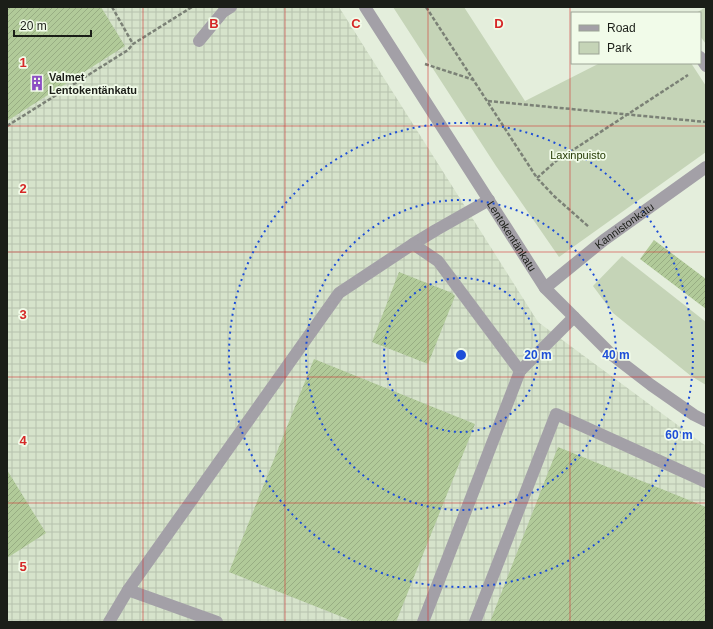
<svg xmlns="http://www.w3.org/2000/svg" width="713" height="629" font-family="Arial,sans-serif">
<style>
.industrial{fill:url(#industrial-grid)}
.park{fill:#c5d4b7}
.building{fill:url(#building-hatch)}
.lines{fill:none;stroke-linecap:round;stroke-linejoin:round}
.path{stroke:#7b8176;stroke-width:2.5;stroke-dasharray:4 2;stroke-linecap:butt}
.minor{stroke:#a3a0a7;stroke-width:12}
.grid{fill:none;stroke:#d62828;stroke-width:1;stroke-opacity:0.55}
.ring{fill:none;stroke:#1d4ed8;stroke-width:2;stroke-dasharray:2 4}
.labels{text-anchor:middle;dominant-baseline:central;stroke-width:3.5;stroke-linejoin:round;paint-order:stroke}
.poi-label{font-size:11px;font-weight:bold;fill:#1b1e18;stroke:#f1fbe9;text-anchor:start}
.park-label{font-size:11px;fill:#243a03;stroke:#f1fbe9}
.street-label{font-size:11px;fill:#1b1e18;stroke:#f1fbe9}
.grid-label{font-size:13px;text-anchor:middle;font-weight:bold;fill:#d62828;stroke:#f1fbe9;stroke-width:3.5;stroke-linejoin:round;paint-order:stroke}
.centre{fill:#1d4ed8;stroke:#f1fbe9;stroke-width:2}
.ring-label{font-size:12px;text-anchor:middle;font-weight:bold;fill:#1d4ed8;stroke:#f1fbe9;stroke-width:3.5;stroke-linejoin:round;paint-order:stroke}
</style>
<defs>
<pattern id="industrial-grid" width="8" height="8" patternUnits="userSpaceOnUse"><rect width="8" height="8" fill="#d6e3cb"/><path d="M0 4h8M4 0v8" fill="none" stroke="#b7c2ae"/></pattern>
<pattern id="building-hatch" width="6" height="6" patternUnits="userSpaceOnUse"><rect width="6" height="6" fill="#b1ca99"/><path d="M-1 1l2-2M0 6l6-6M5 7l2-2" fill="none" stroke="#98ad83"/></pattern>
</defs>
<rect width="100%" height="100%" fill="#e4eedc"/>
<!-- industrial -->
<path class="industrial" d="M7,7H339L538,322L706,446V622H7Z"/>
<!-- park -->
<path class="park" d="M393,7H464L525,101L600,63H691L706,86V152L559,257L496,166Z
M706,7V44L700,36V13H696Z
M622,256L706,322V385L691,376L613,313L593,286Z"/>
<!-- building -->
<path class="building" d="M7,7H101L125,46L7,121Z
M654,240L706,279V309L640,259Z
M399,272L452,293L455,296L428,364L372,342Z
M314,359L475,424L396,622H355L229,572Z
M558,447L706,507V622H490Z
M7,470L46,533L7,558Z"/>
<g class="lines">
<!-- path -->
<path class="path" d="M112,7L133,44
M426,7L537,178L554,196L589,227
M425,64L474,80
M488,101L706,122
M7,126L128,50L133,44L192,7
M537,178L556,161L688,75"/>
<!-- minor -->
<g class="minor">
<path id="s1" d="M365,7L545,288L612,355L651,385L694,415L706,421"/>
<path d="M199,41L223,12L231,7"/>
<path d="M700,57L706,66"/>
<path d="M413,244L436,230L489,200"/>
<path id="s2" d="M545,288L604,240L706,167"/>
<path d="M128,590L217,622"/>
<path d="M109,622L128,590L339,293L413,244L438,261L520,371"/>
<path d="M423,622L520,371L574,317"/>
<path d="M475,622L556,414L706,482"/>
</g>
</g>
<!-- grid -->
<path class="grid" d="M143,7V622M285,7V622M428,7V622M570,7V622M7,126H706M7,252H706M7,377H706M7,503H706"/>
<!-- distance rings -->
<g class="ring">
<circle cx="461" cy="355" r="77"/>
<circle cx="461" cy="355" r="155"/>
<circle cx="461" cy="355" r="232"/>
</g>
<!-- icons -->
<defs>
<symbol id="building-bare" viewBox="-9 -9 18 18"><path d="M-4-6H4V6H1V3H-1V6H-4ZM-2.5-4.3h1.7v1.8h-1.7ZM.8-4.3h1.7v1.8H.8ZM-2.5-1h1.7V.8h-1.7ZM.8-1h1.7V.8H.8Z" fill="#8c4ec3" stroke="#f1fbe9" stroke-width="2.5" paint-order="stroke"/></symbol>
</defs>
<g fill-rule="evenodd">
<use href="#building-bare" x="26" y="72" width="22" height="22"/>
</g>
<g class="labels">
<!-- poi labels -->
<g class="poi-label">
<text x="49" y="77">Valmet<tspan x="49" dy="13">Lentokentänkatu</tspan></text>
</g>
<!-- park labels -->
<g class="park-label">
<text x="578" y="155">Laxinpuisto</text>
</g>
<!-- street labels -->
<g class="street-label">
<text stroke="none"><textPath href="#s2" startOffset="101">Kannistonkatu</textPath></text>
<text stroke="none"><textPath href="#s1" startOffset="272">Lentokentänkatu</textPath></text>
</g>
</g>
<g class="grid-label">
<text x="214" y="28">B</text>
<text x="356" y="28">C</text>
<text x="499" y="28">D</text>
<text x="23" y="67">1</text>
<text x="23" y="193">2</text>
<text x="23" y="319">3</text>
<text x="23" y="445">4</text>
<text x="23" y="571">5</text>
</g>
<circle cx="461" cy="355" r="6" class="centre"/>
<g class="ring-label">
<text x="538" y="359">20 m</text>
<text x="616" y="359">40 m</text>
<text x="679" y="439">60 m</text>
</g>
<!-- border -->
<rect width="713" height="629" fill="none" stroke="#1b1e18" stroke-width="16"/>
<!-- legend -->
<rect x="571" y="12" width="130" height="52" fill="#f1fbe9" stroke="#9ba395"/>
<rect x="579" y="25" width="20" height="6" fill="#a3a0a7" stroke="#9ba395"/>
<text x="607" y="32" font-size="12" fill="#1b1e18">Road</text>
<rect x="579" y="42" width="20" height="12" fill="#c5d4b7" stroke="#9ba395"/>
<text x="607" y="52" font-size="12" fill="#1b1e18">Park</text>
<!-- scale -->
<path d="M14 30v6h77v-6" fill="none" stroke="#1b1e18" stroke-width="2"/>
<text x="20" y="30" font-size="12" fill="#1b1e18" stroke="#f1fbe9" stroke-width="3" paint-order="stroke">20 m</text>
</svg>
